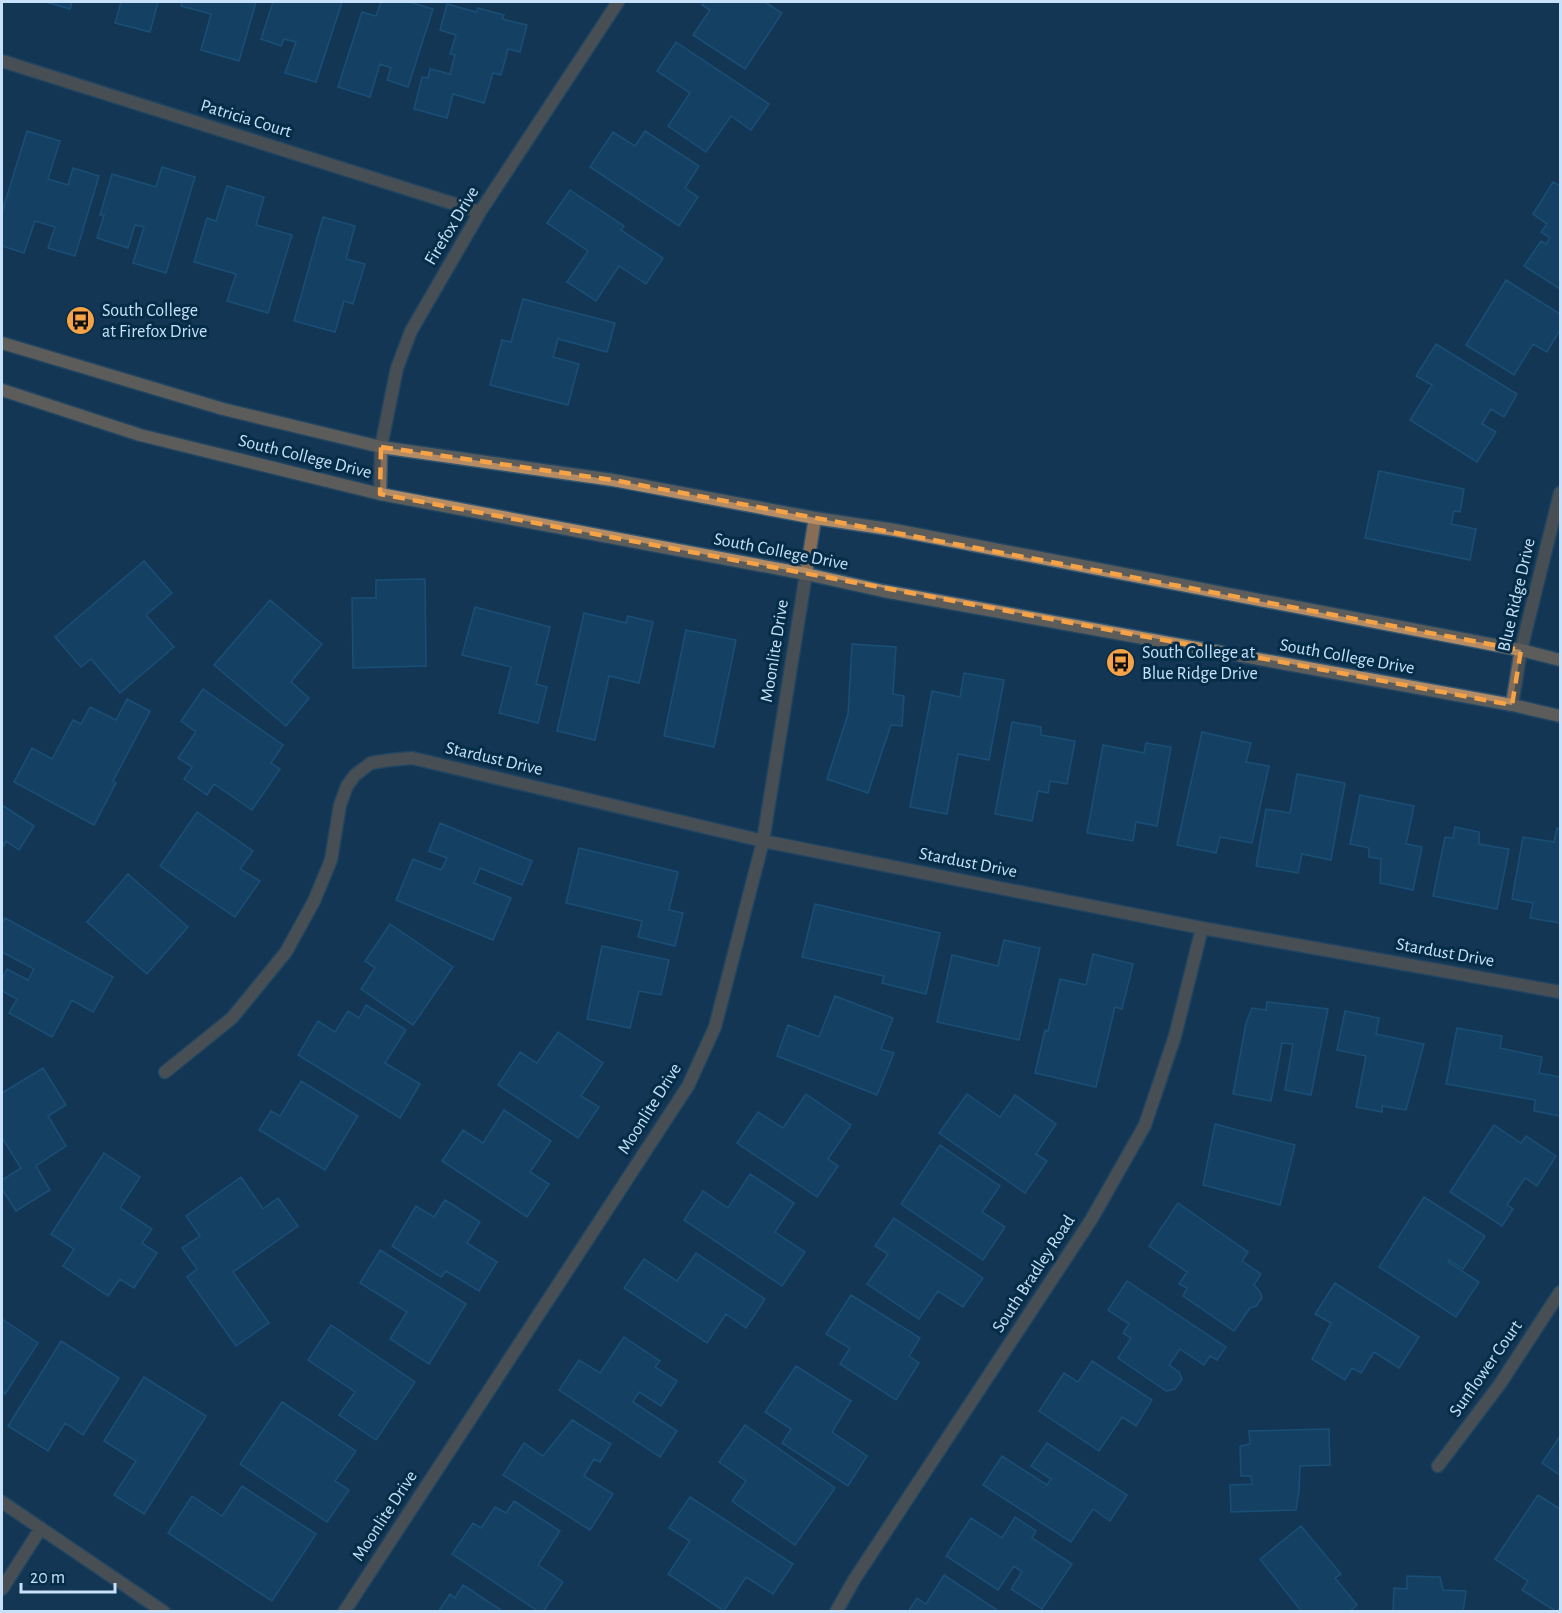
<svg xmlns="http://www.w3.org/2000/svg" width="1562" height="1613" font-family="'Alegreya Sans',sans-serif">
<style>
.building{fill:#184e76;stroke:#236b9f;stroke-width:1.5}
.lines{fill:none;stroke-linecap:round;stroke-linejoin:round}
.street-casing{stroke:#335672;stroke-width:15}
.secondary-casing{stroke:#335672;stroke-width:15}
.street{stroke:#876d55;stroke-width:12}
.secondary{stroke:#b58c64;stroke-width:12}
.marked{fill:none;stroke:#f6a247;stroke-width:4.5;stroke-dasharray:12 8;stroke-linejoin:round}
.labels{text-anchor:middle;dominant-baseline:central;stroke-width:6;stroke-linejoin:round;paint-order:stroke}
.street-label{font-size:18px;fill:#c6e1f9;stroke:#062d48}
.poi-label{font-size:18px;fill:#c6e1f9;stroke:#062d48;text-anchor:start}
</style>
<rect width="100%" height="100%" fill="#133754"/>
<!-- building -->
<path class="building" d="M46,2H72L70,9Z
M121,2H158L150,32L115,23Z
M182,2H256L239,61L201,50L211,14L181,6Z
M273,2H342L316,82L285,73L296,42L284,39L281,46L261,39Z
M381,2H409L433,9L408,87L387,80L391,68L380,64L370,97L338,87L362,12L376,16Z
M704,2H765L782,13L745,69L693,35L710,10L702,5Z
M447,4L476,12L478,8L504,15L502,19L527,25L520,52L508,49L501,75L493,73L484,103L453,94L447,118L414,109L422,77L428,78L430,69L450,74L455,55L450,54L456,35L440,30Z
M676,42L769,104L751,130L731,116L706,152L668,126L690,93L657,71Z
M27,131L60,141L48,179L68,185L73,168L99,176L75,256L48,248L55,227L35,221L24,253L2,246V212Z
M645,131L699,166L685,188L698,197L679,226L590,167L613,132L635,146Z
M162,167L195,177L166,273L133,263L144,227L135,225L128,248L97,238L104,215H100L112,174L156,187Z
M1553,182L1560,186V289L1524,266L1541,241L1546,244L1550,238L1541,232L1547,224L1533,214Z
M227,186L264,197L256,225L292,235L268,313L227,301L236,274L194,262L207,218L216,221Z
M570,190L624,226L621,230L663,258L646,284L619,266L596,301L567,282L588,251L547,223Z
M323,217L355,226L346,259L365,264L353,304L344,301L335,332L294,321Z
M1506,280L1560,314V330L1547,352L1533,344L1514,375L1466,345Z
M523,299L615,323L607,352L558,339L553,357L579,364L568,405L490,385L502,340L511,342Z
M1436,344L1517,394L1504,417L1491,409L1482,424L1496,432L1477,462L1410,420L1432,385L1416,376Z
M1379,471L1464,489L1460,512L1454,511L1451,524L1476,529L1470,560L1365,538Z
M144,561L172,593L146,615L174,647L120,693L91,659L81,667L55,637Z
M425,579L426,666L353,668L352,598H376V580Z
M270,600L322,644L291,682L309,698L286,726L214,665Z
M475,607L550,627L536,684L547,687L538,723L499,713L511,667L462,655Z
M584,613L626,623L628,616L653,622L639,683L609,676L595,740L557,731Z
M686,630L736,640L714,747L664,736Z
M852,644L896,647L893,694L904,696L902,726L891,725L868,793L827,779L848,714Z
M964,673L1004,680L989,760L958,754L947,814L910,807L932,691L960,697Z
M203,689L283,745L271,763L280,769L252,810L214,784L207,795L184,779L192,767L178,758L196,732L181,721Z
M127,699L150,711L113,781L116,783L94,825L14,782L32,748L52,759L73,720L81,724L90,707L116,720Z
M1012,722L1041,727V735L1075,741L1067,784L1050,781L1048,793L1038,791L1032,821L995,814Z
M1202,732L1251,743L1246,762L1269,766L1252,843L1220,837L1216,853L1177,845Z
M1146,743L1171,747L1157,826L1136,822L1133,841L1087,833L1103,745L1144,753Z
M1297,774L1345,783L1331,860L1302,854L1298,873L1256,866L1266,809L1290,813Z
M1360,795L1414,806L1406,844L1422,847L1413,890L1380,883L1381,859L1369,857V848L1350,844Z
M2,805L34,826L19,850L6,841L2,849Z
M197,812L253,851L240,869L260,881L235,917L160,866Z
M440,823L532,861L522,885L480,868L474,883L511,898L493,940L396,900L413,859L441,870L447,858L429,851Z
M1455,827L1479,832V844L1509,849L1497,909L1433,896L1445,837L1453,838Z
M1557,828L1560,829V923L1530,918L1533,903L1512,899L1523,837L1554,842Z
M579,848L678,872L669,910L683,913L675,946L638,937L642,921L566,903Z
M128,874L188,927L147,974L87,922Z
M815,904L940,933L926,994L882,983L884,976L802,957Z
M5,918L113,977L93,1012L72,1000L52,1037L9,1013L17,999L2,991V979L7,969L28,980L34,969L2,952V924Z
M390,924L453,967L413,1025L361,989L375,968L365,961Z
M1004,940L1040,948L1019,1040L937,1022L952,955L998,966Z
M602,946L669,960L661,995L639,991L630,1028L587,1019Z
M1093,954L1133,964L1122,1009L1115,1007L1096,1087L1035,1073L1045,1030L1048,1031L1060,979L1086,985Z
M835,996L893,1018L881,1049L894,1053L877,1095L777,1056L788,1025L819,1037Z
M1267,1002L1328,1009L1311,1095L1285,1090L1293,1044L1282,1043L1271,1101L1233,1094L1246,1023L1252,1008L1266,1010Z
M366,1005L406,1030L385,1063L420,1084L400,1118L298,1055L318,1021L335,1032L348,1011L359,1018Z
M1345,1011L1379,1018L1376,1034L1424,1044L1406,1110L1382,1106V1112L1356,1107L1366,1056L1337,1050Z
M1457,1028L1502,1036L1500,1048L1542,1057L1539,1073L1560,1077V1116L1534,1111L1535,1100L1446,1084Z
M558,1032L603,1063L581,1096L599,1107L578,1138L498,1085L520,1052L537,1063Z
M43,1068L66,1105L48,1116L66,1146L36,1166L50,1190L16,1211L2,1189V1180L21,1168L2,1138V1093Z
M301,1081L358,1116L325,1170L259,1130L271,1111L280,1116Z
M806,1094L851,1125L828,1159L838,1166L817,1197L737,1143L758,1112L783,1128Z
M967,1094L1000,1117L1015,1095L1056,1124L1036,1154L1047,1161L1025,1193L939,1133Z
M504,1110L551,1141L530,1172L549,1184L527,1217L442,1161L463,1130L483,1143Z
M1215,1124L1295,1145L1280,1205L1203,1185Z
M1494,1125L1521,1143L1526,1136L1556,1156L1537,1186L1525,1178L1507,1205L1513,1209L1502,1226L1450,1192Z
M940,1145L1000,1186L982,1212L1005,1227L983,1260L901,1204Z
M104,1153L140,1177L120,1208L152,1229L142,1243L157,1253L134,1288L120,1279L108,1296L63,1266L74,1249L51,1234Z
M750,1174L794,1203L775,1232L805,1252L782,1286L684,1220L703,1191L728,1208Z
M241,1177L263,1209L278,1198L298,1226L233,1272L269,1323L236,1346L187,1277L197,1269L182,1248L200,1236L186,1216Z
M1424,1197L1485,1236L1463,1269L1449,1260L1448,1262L1479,1282L1456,1317L1379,1267Z
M445,1200L480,1222L467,1243L497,1262L479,1291L446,1271L441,1277L392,1246L416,1206L434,1217Z
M1178,1203L1248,1252L1242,1261L1261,1274L1254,1285L1260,1292L1262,1298L1256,1306L1250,1308L1234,1331L1183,1296L1187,1288L1179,1284L1187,1272L1149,1246Z
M894,1218L983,1278L963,1307L938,1291L919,1319L867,1284L888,1254L875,1246Z
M380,1250L466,1304L429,1364L390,1339L407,1312L360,1283Z
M696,1253L765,1299L746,1328L726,1314L707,1343L624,1288L644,1259L677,1281Z
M1127,1281L1226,1347L1217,1360L1210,1356L1204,1365L1180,1349L1169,1365L1179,1372L1182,1379L1175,1389L1166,1391L1118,1358L1131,1338L1123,1333L1129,1324L1108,1310Z
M1335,1283L1419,1337L1399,1368L1374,1352L1361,1373L1352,1368L1345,1380L1312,1359L1331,1323L1315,1314Z
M851,1295L920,1338L909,1356L919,1363L896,1400L840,1364L850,1348L826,1334Z
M2,1319L38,1343L5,1394L2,1391Z
M331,1325L415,1382L376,1440L339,1415L355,1392L308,1360Z
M624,1337L660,1361L655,1367L677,1381L661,1406L639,1392L633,1402L677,1431L660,1457L559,1390L579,1360L600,1373Z
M61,1341L119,1378L83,1435L65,1423L48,1451L8,1426Z
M1092,1361L1152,1400L1136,1426L1122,1417L1099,1451L1039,1411L1064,1373L1078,1382Z
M796,1366L851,1401L832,1432L867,1456L848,1486L782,1443L791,1429L765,1412Z
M144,1377L206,1416L144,1514L114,1495L136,1461L104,1441Z
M282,1402L356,1451L335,1481L349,1490L327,1522L240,1464Z
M572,1420L611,1444L600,1462L594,1459L584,1476L613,1494L590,1530L503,1475L524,1443L543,1456Z
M745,1425L835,1488L795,1545L732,1501L746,1481L719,1462Z
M1329,1429L1330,1465L1300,1466L1299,1491L1296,1510L1231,1512L1230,1485L1252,1484L1251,1476H1241L1240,1446L1250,1444L1249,1431Z
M1560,1436V1475L1542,1463Z
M1047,1443L1127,1495L1110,1521L1093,1509L1071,1542L983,1485L1002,1456L1047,1485L1051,1479L1031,1466Z
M242,1486L316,1534L272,1601L168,1533L192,1496L222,1516Z
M1538,1495L1560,1509V1607L1557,1612L1522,1590L1528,1581L1495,1559Z
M690,1497L793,1564L773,1594L746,1577L724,1611L668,1574L690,1541L669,1528Z
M514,1501L560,1531L538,1565L563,1582L543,1612H539L452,1554L473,1523L481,1528L495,1507L506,1513Z
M1015,1517L1036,1531L1032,1538L1072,1564L1042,1609L1011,1589L1022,1572L1014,1566L998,1590L946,1556L971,1518L1002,1538Z
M1301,1526L1341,1574L1335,1578L1357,1605L1349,1612H1302L1260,1559Z
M944,1575L1000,1612H908L917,1598L926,1604Z
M1407,1576L1440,1577L1443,1590L1466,1591L1463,1612L1393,1611L1394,1588L1407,1589Z
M463,1585L504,1612H438L450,1594L455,1598Z"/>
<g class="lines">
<defs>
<path id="street" d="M2,61L480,212
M380,494L381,447L397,368L411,331L480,212L618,2
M1512,705L1521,650L1560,493
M165,1072L232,1018L286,952L314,901L331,860L340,805L347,786L355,775L371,763L390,760L412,758L763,841L1202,928L1560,992
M1438,1466L1500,1384L1560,1292
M2,1502L164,1612
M2,1589L41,1528
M344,1612L688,1086L715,1027L763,841L815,518
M836,1612L854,1580L1091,1220L1145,1125L1175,1036L1202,928"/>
<path id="secondary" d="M2,343L223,409L381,447L613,480L815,518L895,530L1521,650L1560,660
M2,390L140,435L380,494L806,574L883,591L1512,705L1560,716"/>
</defs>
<!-- street casing -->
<use href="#street" class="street-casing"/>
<!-- secondary casing -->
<use href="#secondary" class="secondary-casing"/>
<!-- street -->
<use href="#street" class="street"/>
<!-- secondary -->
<use href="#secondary" class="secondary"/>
</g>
<!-- marked area -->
<path d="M0 0H1562V1613H0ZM381,447L613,480L1521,650L1512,705L380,494Z" fill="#133754" fill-opacity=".55" fill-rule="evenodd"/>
<path class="marked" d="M381,447L613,480L1521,650L1512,705L380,494Z"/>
<!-- icons -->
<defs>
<symbol id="bus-disc" viewBox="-11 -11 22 22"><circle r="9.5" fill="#f6a247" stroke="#062d48"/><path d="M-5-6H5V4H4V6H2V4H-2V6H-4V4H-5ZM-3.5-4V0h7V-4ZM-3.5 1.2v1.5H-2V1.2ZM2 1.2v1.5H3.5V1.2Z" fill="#111"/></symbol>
</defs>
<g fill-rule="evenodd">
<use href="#bus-disc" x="64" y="304" width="33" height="33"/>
<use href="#bus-disc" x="1104" y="646" width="33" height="33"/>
</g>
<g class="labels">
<!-- street labels -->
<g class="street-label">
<text transform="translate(246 119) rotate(17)">Patricia Court</text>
<text transform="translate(452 226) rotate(-59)">Firefox Drive</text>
<text transform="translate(305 457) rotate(14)">South College Drive</text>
<text transform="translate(781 552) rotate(11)">South College Drive</text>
<text transform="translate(1517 595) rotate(-77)">Blue Ridge Drive</text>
<text transform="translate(775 651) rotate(-81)">Moonlite Drive</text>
<text transform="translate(1347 657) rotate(10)">South College Drive</text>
<text transform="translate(494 759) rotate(13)">Stardust Drive</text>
<text transform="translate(968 863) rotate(11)">Stardust Drive</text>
<text transform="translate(1445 953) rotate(10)">Stardust Drive</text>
<text transform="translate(650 1109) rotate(-58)">Moonlite Drive</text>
<text transform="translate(1034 1274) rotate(-57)">South Bradley Road</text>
<text transform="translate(1486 1369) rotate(-55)">Sunflower Court</text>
<text transform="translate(385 1516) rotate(-57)">Moonlite Drive</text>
</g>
<!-- poi labels -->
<g class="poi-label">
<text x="102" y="311">South College<tspan x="102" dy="21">at Firefox Drive</tspan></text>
<text x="1142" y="653">South College at<tspan x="1142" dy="21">Blue Ridge Drive</tspan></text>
</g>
</g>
<!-- border -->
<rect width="1562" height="1613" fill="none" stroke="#c6e1f9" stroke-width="6"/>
<!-- scale -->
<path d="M21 1583v9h94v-9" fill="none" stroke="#c6e1f9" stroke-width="3"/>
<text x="30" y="1583" font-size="18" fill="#c6e1f9" stroke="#062d48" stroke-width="4.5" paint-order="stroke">20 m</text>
</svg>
